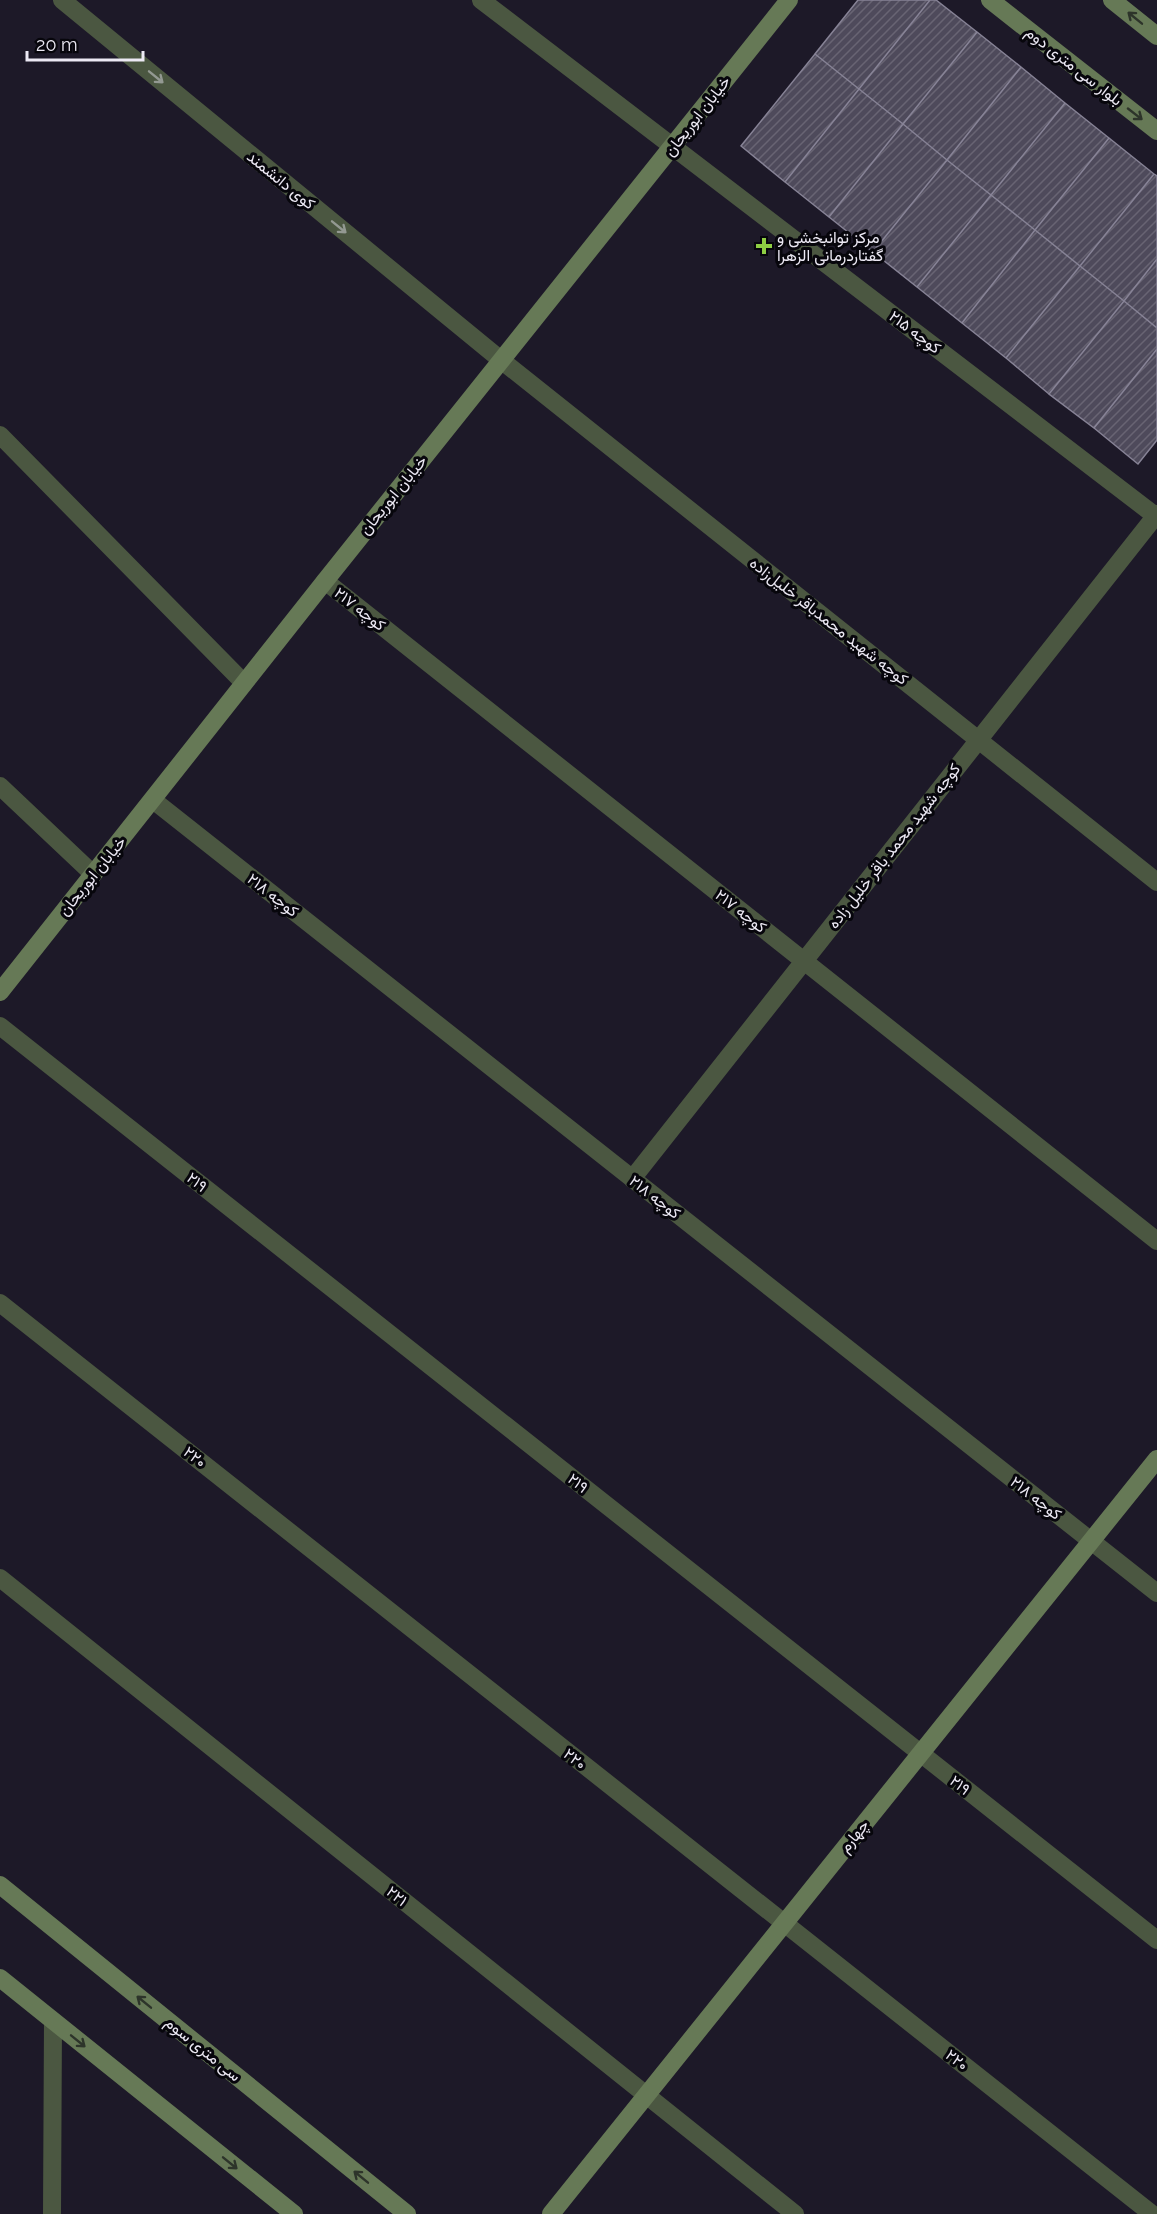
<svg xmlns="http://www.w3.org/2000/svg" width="1157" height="2214" font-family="Raleway,Vazirmatn,sans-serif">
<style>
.building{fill:url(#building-hatch);stroke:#878396;stroke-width:1.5}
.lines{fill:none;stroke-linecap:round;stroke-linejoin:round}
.street{stroke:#4b5741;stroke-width:18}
.secondary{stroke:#667956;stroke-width:18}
.oneway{stroke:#2d342a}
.oneway2{stroke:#939992}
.poi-dot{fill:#8ece43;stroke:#07060c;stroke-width:2}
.labels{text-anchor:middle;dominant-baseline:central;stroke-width:6;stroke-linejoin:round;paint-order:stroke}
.street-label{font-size:16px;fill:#ece9f4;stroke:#07060c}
.poi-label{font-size:16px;fill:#ece9f4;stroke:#07060c;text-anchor:start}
</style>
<defs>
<pattern id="building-hatch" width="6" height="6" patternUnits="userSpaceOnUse" patternTransform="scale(1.5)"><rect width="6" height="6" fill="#4e4a5b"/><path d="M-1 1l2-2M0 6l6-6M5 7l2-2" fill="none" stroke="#686473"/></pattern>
</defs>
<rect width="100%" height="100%" fill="#1d1928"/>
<!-- building -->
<path class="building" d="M858,0H930L859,89L815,54Z
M930,0H936L977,32L903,124L859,89Z
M977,32L1021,67L947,160L903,124Z
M815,54L859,89L785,182L741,146Z
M1021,67L1065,103L991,195L947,160Z
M859,89L903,124L829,217L785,182Z
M1065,103L1109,138L1035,230L991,195Z
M903,124L947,160L873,252L829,217Z
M1109,138L1154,174L1080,266L1035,230Z
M947,160L991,195L917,287L873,252Z
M1154,174L1157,176V259L1124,301L1080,266Z
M991,195L1035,230L962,323L917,287Z
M1035,230L1080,266L1006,358L962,323Z
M1157,259V328L1124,301Z
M1080,266L1124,301L1049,394L1006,358Z
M1124,301L1157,328V349L1094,428L1049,394Z
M1157,349V440L1138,464L1094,428Z"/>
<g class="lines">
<!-- street -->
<path class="street" d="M62,0L501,360L1157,882
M481,0L1157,517
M0,435L244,683
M325,581L1157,1241
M0,786L93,874
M153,800L1157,1593
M0,1026L1157,1940
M632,1179L1157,514
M0,1303L1152,2214
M0,1578L795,2214
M52,2214L53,2021"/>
<!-- secondary -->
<path class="secondary" d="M990,0L1157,131
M1112,0L1157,36
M0,992L325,581L789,0
M0,1885L407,2214
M0,1978L294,2214
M551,2214L1157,1459"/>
</g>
<!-- one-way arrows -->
<defs><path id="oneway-shaft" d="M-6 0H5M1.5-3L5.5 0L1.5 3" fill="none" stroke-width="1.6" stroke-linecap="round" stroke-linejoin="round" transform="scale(1.5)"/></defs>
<g class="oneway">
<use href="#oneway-shaft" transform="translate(1135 18) rotate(-141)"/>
<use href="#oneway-shaft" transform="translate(1135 114) rotate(38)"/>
<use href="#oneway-shaft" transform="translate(144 2002) rotate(-141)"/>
<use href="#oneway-shaft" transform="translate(78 2041) rotate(39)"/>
<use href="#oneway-shaft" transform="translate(230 2163) rotate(39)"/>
<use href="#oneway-shaft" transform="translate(361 2177) rotate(-141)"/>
</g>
<g class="oneway2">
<use href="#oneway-shaft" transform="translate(156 77) rotate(39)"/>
<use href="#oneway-shaft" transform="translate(339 227) rotate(39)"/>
</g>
<!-- markers -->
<path class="poi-dot" d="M761 237h6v6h6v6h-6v6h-6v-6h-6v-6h6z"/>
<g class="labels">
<!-- street labels -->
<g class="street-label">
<text transform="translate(1074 66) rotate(38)">بلوار سی متری دوم</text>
<text transform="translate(697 116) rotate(-52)">خیابان ابوریحان</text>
<text transform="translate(281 180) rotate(39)">کوی دانشمند</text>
<text transform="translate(915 332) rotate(37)">کوچه ۲۱۵</text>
<text transform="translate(393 495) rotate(-51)">خیابان ابوریحان</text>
<text transform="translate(360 609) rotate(38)">کوچه ۲۱۷</text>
<text transform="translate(829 621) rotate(38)">کوچه شهید محمدباقر خلیل‌زاده</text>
<text transform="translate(894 846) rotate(-52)">کوچه شهید محمد باقر خلیل زاده</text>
<text transform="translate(92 876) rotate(-51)">خیابان ابوریحان</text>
<text transform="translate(273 895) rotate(38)">کوچه ۲۱۸</text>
<text transform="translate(741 911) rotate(38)">کوچه ۲۱۷</text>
<text transform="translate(197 1182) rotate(38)">۲۱۹</text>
<text transform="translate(655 1197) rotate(38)">کوچه ۲۱۸</text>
<text transform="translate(195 1457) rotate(38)">۲۲۰</text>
<text transform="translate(578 1483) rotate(38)">۲۱۹</text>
<text transform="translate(1036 1498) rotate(38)">کوچه ۲۱۸</text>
<text transform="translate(575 1759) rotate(38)">۲۲۰</text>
<text transform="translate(960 1785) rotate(38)">۲۱۹</text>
<text transform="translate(854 1836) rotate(-51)">چهارم</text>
<text transform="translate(397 1896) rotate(39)">۲۲۱</text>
<text transform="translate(203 2049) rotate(39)">سی متری سوم</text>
<text transform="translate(957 2060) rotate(38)">۲۲۰</text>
</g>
<!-- poi labels -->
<g class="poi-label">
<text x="777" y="237">مرکز توانبخشی و<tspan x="777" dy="18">گفتاردرمانی الزهرا</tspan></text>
</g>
</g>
<!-- scale -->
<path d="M27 51v9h116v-9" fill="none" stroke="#ece9f4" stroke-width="3"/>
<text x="36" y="51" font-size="18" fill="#ece9f4" stroke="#07060c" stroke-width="4.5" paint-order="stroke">20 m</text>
</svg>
